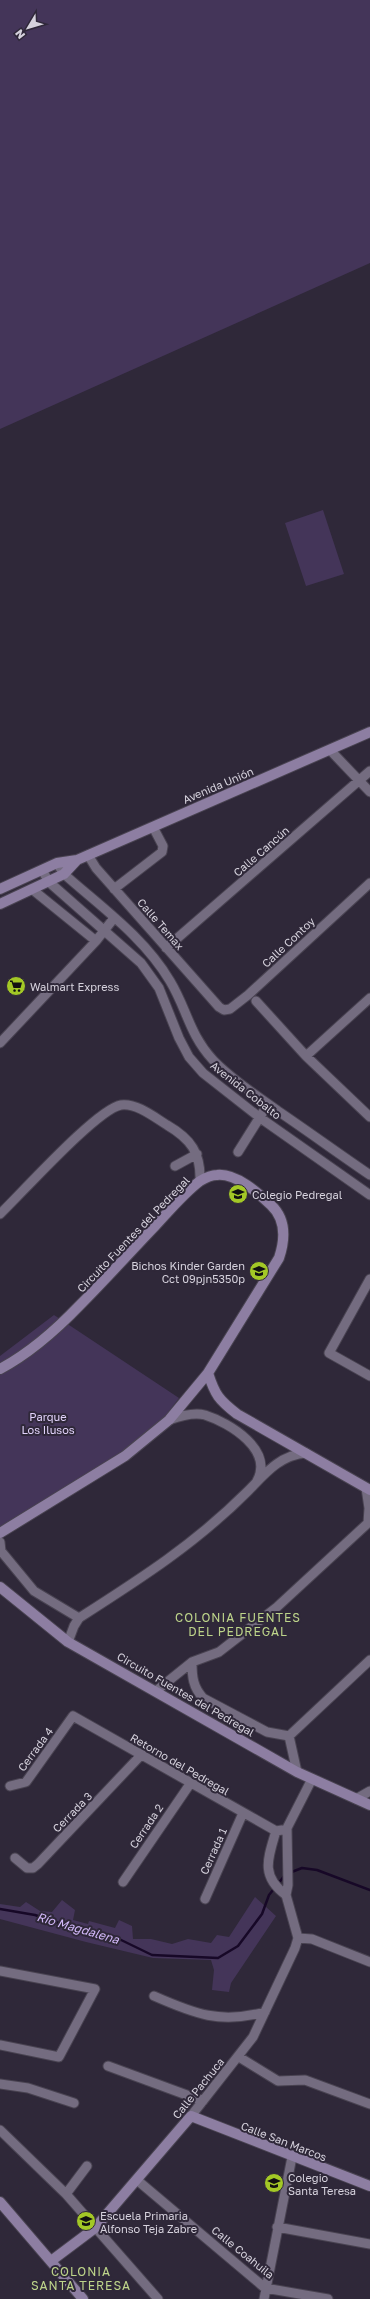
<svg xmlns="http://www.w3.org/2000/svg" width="370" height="2299" font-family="'Golos Text',sans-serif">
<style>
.green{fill:#443559}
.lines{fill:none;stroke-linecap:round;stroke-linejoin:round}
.stream{stroke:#170827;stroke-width:2.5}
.street-casing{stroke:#494351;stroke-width:11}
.secondary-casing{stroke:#494351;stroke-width:12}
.street{stroke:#746c80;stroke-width:9}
.secondary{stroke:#8d7ea2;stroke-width:10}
.labels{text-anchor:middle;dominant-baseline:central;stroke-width:4;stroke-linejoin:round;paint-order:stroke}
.street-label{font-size:11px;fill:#d6d2dd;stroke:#2f2839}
.poi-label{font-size:11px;fill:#d6d2dd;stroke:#2f2839;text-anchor:start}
.park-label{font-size:11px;fill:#e1d2fa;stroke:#2f2839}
.neighbourhood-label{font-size:12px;letter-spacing:1px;fill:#bdd48a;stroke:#2f2839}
.water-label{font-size:12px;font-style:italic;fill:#d2b8f9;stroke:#2f2839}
</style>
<rect width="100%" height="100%" fill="#2f2839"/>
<!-- green -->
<path class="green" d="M0,0H370V263L0,429Z
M323,510L344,574L306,586L285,523Z
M54,1315L179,1398L165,1417L125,1456L0,1532V1356Z
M255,1897L276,1916L231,1983L229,1992L212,1990L214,1970L211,1960L153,1958L86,1942L0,1919V1904L20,1907L26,1902L40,1911L52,1912L62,1900L75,1910L73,1920L88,1924L89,1921L115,1928L119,1920L132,1926L133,1939H151L172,1944L188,1939L211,1943L217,1935L229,1937Z"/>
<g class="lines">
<!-- stream -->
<path class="stream" d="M289,1873L302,1868L317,1870L370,1890
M0,1909L35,1915L82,1931L115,1937L152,1955L218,1958L238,1946L262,1914L269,1895L285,1875"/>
<defs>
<path id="street" d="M330,750L370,792
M88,855L96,868L219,1007L224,1010L230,1009L248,995L370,883
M57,863L64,874C101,907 144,937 170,981C187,1009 189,1034 213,1060C232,1080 256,1095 278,1111C309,1132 339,1154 370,1175
M42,870L49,882L141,963L159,988L179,1038L189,1057L203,1073L259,1117L370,1195
M114,889L162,852L163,846L153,827
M33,890L96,941
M166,948L370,771
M256,1001L306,1056L370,1117
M0,1043L96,941L114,918
M306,1056L370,998
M238,1152L268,1104
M175,1166L197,1154
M0,1214C22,1193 97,1109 121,1105C137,1103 154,1117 167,1125C191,1139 201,1153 200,1181
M370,1279L329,1353L370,1376
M169,1420C180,1416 193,1412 205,1415C230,1423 274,1450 257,1481
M0,1542L1,1551L34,1591L79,1618
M68,1642L74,1626L79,1618C140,1579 195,1544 247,1492C264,1475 279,1455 306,1453
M192,1662C192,1677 193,1687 203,1698L267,1732L289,1736L370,1660
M156,1691L192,1662L219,1652L277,1607L368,1523L369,1508L366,1488
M289,1736L297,1772
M10,1786L26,1782L73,1716L276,1831
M356,1799L370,1791
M282,1830L276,1831C268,1858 260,1876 286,1895
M15,1858L27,1868H33L38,1864L142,1754
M123,1882L190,1784
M205,1899L243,1813
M298,1938L312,1939L370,1962
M0,1971L95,1989L59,2057L0,2045
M154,1996C195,2014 220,2024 265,2012
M239,2057L278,2081L305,2080L370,2104
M108,2066L203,2101
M0,2084L28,2088L74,2103
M191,2116L253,2037L295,1948L298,1938L286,1895L288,1885L287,1828L312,1779
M0,2130L66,2194L158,2299
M137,2180L265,2288L328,2299
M66,2194L87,2166
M277,2227L370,2244
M264,2299L292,2157"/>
<path id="secondary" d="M0,889L57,863L77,860L370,732
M0,904L64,874L77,860
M0,1369C30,1353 57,1329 80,1305C106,1279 130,1252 155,1226C169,1211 184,1193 200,1181C205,1178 211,1175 217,1175C236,1173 258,1193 271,1205C287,1220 285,1240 279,1258L208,1373L169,1420L125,1456L0,1533
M208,1373C215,1395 219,1400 237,1414L370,1490
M0,1587L68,1642L297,1772L370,1805
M0,2202L83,2299
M51,2261L95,2228L191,2116L370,2186"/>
</defs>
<!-- street casing -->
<use href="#street" class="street-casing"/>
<!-- secondary casing -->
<use href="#secondary" class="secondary-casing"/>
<!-- street -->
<use href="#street" class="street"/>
<!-- secondary -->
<use href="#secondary" class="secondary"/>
</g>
<!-- icons -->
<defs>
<symbol id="supermarket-disc" viewBox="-11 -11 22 22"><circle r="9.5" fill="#a3c826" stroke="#2f2839"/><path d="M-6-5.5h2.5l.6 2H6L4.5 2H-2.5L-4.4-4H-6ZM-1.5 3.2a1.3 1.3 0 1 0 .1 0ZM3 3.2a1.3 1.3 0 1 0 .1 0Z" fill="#111"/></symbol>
<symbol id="school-disc" viewBox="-11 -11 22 22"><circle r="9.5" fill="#a3c826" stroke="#2f2839"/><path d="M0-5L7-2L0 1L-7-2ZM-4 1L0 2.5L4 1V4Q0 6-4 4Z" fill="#111"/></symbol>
</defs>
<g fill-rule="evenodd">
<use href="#supermarket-disc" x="5" y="975" width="22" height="22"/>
<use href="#school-disc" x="227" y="1183" width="22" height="22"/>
<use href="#school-disc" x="248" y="1260" width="22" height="22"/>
<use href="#school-disc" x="263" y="2172" width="22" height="22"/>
<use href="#school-disc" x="75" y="2210" width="22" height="22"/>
</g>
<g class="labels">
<!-- street labels -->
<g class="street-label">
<text transform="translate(218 785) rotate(-23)">Avenida Unión</text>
<text transform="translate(261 851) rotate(-41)">Calle Cancún</text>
<text transform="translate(161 924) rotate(49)">Calle Temax</text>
<text transform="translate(288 942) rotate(-43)">Calle Contoy</text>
<text transform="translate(246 1090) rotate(38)">Avenida Cobalto</text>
<text transform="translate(133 1234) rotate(-46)">Circuito Fuentes del Pedregal</text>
<text transform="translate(186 1694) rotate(30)">Circuito Fuentes del Pedregal</text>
<text transform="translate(35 1749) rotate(-54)">Cerrada 4</text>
<text transform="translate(180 1764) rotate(30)">Retorno del Pedregal</text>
<text transform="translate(72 1812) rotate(-46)">Cerrada 3</text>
<text transform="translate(146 1826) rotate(-56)">Cerrada 2</text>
<text transform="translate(213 1851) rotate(-66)">Cerrada 1</text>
<text transform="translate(198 2088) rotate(-51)">Calle Pachuca</text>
<text transform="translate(284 2141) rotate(21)">Calle San Marcos</text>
<text transform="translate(243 2252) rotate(39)">Calle Coahuila</text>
</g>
<!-- poi labels -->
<g class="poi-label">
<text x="30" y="986">Walmart Express</text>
<text x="252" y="1194">Colegio Pedregal</text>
<text x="245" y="1265" text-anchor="end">Bichos Kinder Garden<tspan x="245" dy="13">Cct 09pjn5350p</tspan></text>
<text x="288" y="2177">Colegio<tspan x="288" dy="13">Santa Teresa</tspan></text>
<text x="100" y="2215">Escuela Primaria<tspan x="100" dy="13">Alfonso Teja Zabre</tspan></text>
</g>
<!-- park labels -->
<g class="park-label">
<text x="48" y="1416">Parque<tspan x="48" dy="13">Los Ilusos</tspan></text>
</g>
<!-- neighbourhood labels -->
<g class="neighbourhood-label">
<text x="238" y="1617">COLONIA FUENTES<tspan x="238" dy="14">DEL PEDREGAL</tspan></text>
<text x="81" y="2271">COLONIA<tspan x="81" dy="14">SANTA TERESA</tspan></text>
</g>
<!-- water labels -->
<g class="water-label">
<text transform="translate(78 1928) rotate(16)">Río Magdalena</text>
</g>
</g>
<!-- north arrow -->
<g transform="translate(28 28) rotate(232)" stroke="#2f2839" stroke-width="3" paint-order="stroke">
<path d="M0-3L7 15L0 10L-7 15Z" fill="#d6d2dd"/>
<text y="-6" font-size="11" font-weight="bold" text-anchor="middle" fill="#d6d2dd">N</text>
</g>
</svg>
